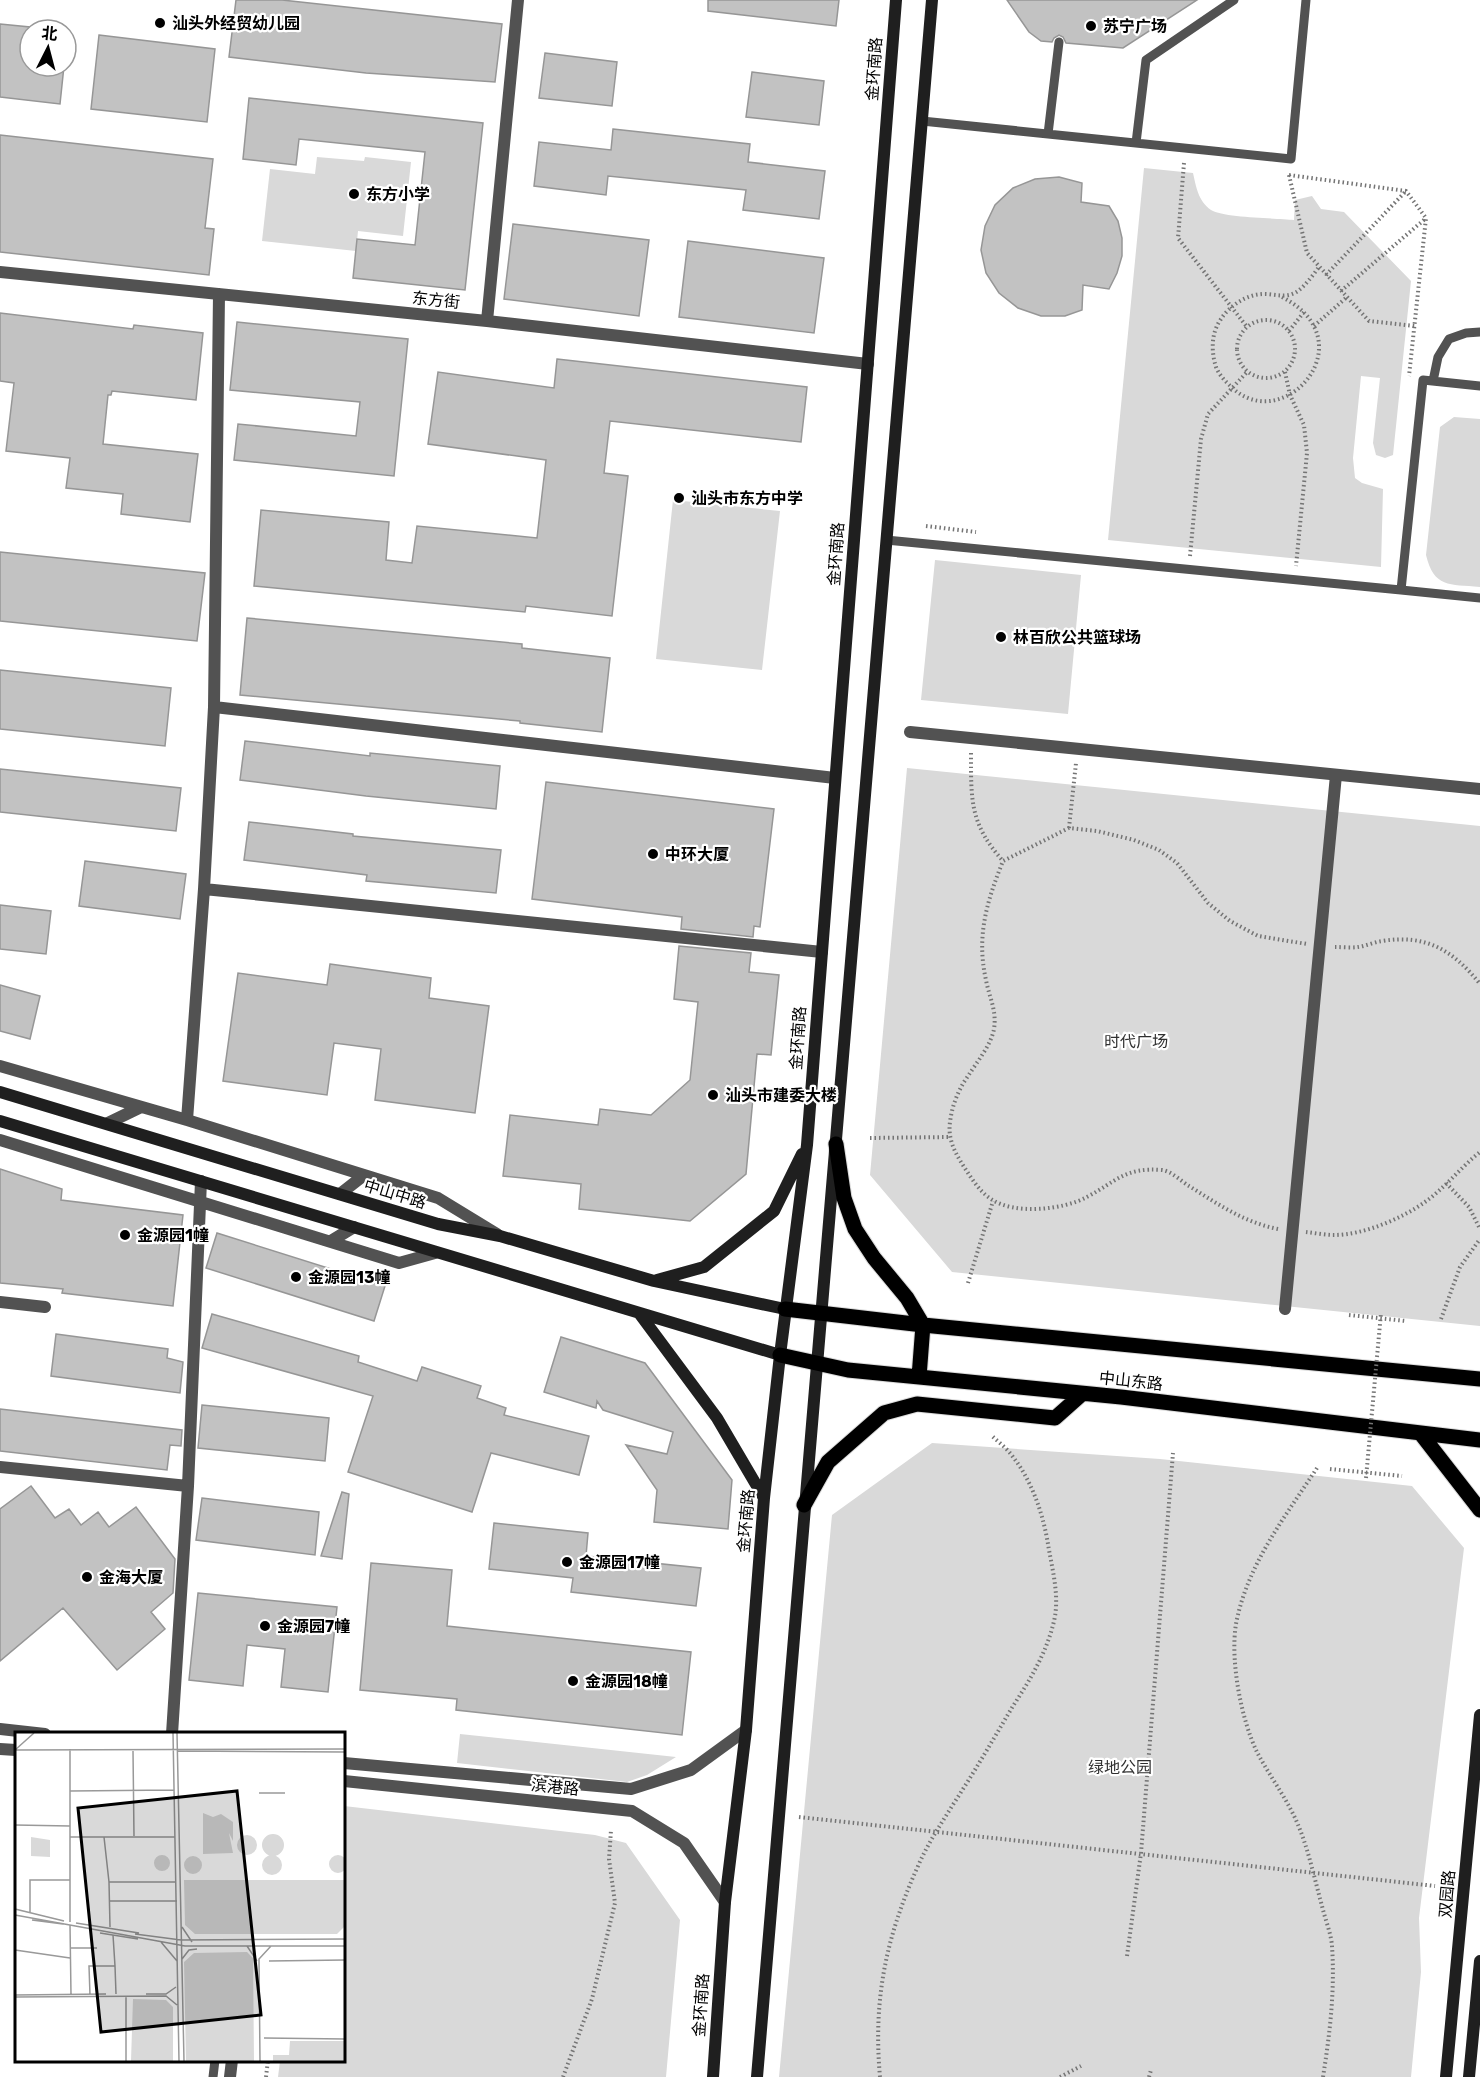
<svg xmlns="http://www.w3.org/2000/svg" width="1480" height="2077" font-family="Rubik,'Noto Sans SC',sans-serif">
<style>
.green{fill:#d9d9d9}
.building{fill:#c2c2c2;stroke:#969696;stroke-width:1.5}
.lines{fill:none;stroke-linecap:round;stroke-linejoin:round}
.primary-casing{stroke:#dbdbdb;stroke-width:17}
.path{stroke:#747474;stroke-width:4;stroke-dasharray:1.5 3;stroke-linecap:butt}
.service{stroke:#525252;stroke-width:9}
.pedestrian{stroke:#525252;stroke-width:12}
.minor{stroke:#525252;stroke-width:12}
.tertiary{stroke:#525252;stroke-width:12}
.secondary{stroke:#1f1f1f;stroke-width:12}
.primary{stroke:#000;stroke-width:15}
.path-bridge{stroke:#747474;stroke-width:4;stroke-dasharray:1.5 3;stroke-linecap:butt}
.poi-dot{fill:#000;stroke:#fff;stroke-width:2}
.labels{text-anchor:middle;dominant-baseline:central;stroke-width:4.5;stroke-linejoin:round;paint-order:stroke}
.poi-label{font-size:16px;font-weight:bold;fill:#000;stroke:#fff;text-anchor:start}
.street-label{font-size:16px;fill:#000;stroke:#fff}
.park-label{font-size:16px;fill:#303030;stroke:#fff}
.inset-road{fill:none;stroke:#999;stroke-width:1.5}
.view{fill:#000;fill-opacity:0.15;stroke:#000;stroke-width:3}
.inset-edge{fill:none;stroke:#000;stroke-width:3}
</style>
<rect width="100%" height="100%" fill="#fff"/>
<!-- green -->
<path class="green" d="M317,157L364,161L365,157L411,162L403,236L358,231L356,251L262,241L270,169L315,174Z
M1144,168L1193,173C1196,186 1198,201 1211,210C1224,218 1276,218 1294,220L1295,200L1312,196L1321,209L1344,212L1411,281L1393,455L1385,458L1376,455L1373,443L1380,378L1361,376L1353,458L1355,478L1362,483L1383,489L1381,567L1108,540Z
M1454,417L1480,419V587C1449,584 1434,588 1426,555L1440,427Z
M673,500L780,511L762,670L656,659Z
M935,560L1081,575L1068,714L921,700Z
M907,768L1480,826V1326L952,1272L870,1175Z
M932,1443L1160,1459L1412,1486L1464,1548L1419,1918L1421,1972L1411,2077H779L832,1515Z
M460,1734L676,1757L647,1775L627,1782L457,1763Z
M344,1806L595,1835L626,1843L680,1920L666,2077H278L280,2061L344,2060Z"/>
<!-- building -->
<path class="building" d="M236,0H282L502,24L495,82L366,73L229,57Z
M708,0H839L836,26L708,11Z
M1007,0H1197L1123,48L1066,43L1063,37L1059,35L1054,38L1052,42L1041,41L1029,32Z
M0,24L30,27V66H64L60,104L0,97Z
M99,35L215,49L207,122L91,109Z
M545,53L617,62L612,106L539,98Z
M752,72L824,81L819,125L746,117Z
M249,98L483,123L465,290L353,278L357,239L415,245L425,152L299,139L296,165L243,159Z
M613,129L750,144L748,162L825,171L819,219L743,210L746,190L608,176L606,195L534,186L539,142L611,150Z
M0,135L213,159L205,228L214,229L209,275L0,252Z
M1059,177L1082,183L1081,202L1109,206L1118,221L1122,238V256L1117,273L1109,289L1083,285L1082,310L1065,316H1041L1018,308L999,293L986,273L981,250L985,226L995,205L1013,188L1035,179Z
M513,224L649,240L639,316L504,299Z
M688,241L824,258L814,333L679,317Z
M0,313L133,329L134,325L203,333L196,400L112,391L111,395H108L103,444L198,454L190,522L121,514L123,494L66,488L70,458L6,451L14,383L0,381Z
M237,322L408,339L394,476L234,460L238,424L356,436L360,402L230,390Z
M557,359L807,387L801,442L610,421L604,473L628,476L612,616L526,606L525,612L254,586L261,510L389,522L386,560L412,563L417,526L537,538L546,460L428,444L438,372L554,388Z
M0,552L205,573L197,641L0,621Z
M247,618L522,644V648L610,658L602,732L520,723V721L240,695Z
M0,670L171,688L165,746L0,729Z
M245,741L370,756V753L500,766L496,809L366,796L240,780Z
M0,769L181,788L176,831L0,812Z
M546,782L774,809L760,927L754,926L753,937L681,929L682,917L532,899Z
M249,822L353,834V836L501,850L496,893L366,881L367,875L244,860Z
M85,861L186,874L180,919L79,906Z
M0,905L51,911L46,954L0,949Z
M679,946L751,953L749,972L779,975L771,1055L757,1054L746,1174L690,1221L579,1209L581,1184L503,1176L510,1115L598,1125L600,1109L651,1115L690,1080L698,1002L674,999Z
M330,964L431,978L429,998L489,1006L475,1113L375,1100L381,1049L334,1043L327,1095L223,1081L238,973L327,985Z
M0,985L40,996L30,1039L0,1031Z
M0,1169L62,1189L61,1200L183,1215L173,1306L62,1293L63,1289L0,1283Z
M217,1233L385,1286L374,1321L206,1268Z
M212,1314L359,1356L358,1362L417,1381L422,1367L481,1386L477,1398L506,1408L504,1415L589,1436L579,1475L491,1453L472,1512L348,1472L373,1396L202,1348Z
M56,1334L168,1349L167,1358L183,1362L180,1393L51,1376Z
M561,1337L645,1363L732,1480L728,1529L654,1522L657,1490L626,1445L667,1454L673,1432L603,1410L597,1401L596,1408L544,1392Z
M202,1405L329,1418L325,1461L198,1448Z
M0,1409L182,1430L181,1446L170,1445L167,1470L0,1451Z
M31,1486L55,1518L69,1509L81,1525L98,1512L109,1527L136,1507L175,1559L173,1593L151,1612L165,1629L117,1670L63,1608L0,1661V1509Z
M342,1492L349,1494L342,1559L321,1556Z
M202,1498L319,1512L315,1555L196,1540Z
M494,1523L588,1533L586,1556L701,1568L696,1606L571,1592L573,1578L489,1569Z
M371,1563L452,1570L447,1626L691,1652L682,1735L456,1710L457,1699L360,1690Z
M198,1593L337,1607L328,1692L281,1687L285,1649L247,1645L243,1686L189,1680Z"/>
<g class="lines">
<defs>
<path id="primary" d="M836,1144L844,1198L855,1229L874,1258L907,1298L923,1325L919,1377
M785,1309L923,1325L1480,1379
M780,1355L848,1370L1121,1397L1480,1440
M1421,1434L1480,1510
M804,1505L828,1462L884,1413L917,1404L1055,1418L1082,1394"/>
</defs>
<!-- primary casing -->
<use href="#primary" class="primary-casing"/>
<!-- path -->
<path class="path" d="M1184,163L1178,238L1247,327
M1289,175L1406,191L1426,218L1409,376
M1289,175L1307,253L1369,321L1415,326
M1326,275L1406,191
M1341,291L1425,219
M1282,297C1366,340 1288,432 1236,391C1228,384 1220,377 1216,367C1211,351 1211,333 1221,319C1231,304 1249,293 1267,294C1278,295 1288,298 1298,291C1306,285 1313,275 1319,267
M1237 349a29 29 0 1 1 58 0a29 29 0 1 1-58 0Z
M1314,326L1347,297
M1289,331L1304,312
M1285,372L1290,395L1304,425L1307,453L1296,566
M926,526L976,532
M1190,556L1201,439L1208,414L1247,372
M971,753C971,801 970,824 1003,861
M1069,828L1076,763
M1335,947C1342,947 1351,948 1358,947C1366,946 1374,942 1382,941C1426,934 1453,950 1480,984
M870,1138L951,1137
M1446,1183L1469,1207L1480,1229
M1278,1229C1243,1222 1218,1204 1189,1186C1181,1181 1171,1171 1162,1170C1125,1167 1117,1181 1087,1197C1063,1210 1014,1215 991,1199C982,1193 976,1185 970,1176C959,1159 947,1143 950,1122C952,1106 958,1090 968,1076C977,1062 991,1045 994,1029C997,1010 989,997 986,980C976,936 987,901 1003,861L1069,828L1097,831L1134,840L1159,850L1177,863L1208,903L1230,921L1258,936L1307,944
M1306,1232C1315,1233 1325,1235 1334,1235C1363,1235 1401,1219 1425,1202C1445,1188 1460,1168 1480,1152
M968,1283L993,1201
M1349,1315L1406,1321
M1441,1319L1460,1267L1480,1239
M1317,1468C1285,1517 1247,1565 1236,1624C1230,1660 1241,1719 1257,1752C1269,1775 1285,1796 1296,1820C1308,1847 1314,1877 1322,1906C1325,1919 1331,1933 1332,1946C1335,1990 1330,2033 1323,2077
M1330,1469L1402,1476
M799,1817L1435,1886
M1127,1956L1141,1853L1173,1453
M266,2077L268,2060
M563,2077L592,1999L615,1903L609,1859L611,1830
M880,2077C873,1999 886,1937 918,1866C928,1843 941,1824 954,1803C975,1771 994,1738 1013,1706C1030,1680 1047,1652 1054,1621C1060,1596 1052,1569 1048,1544C1043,1514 1032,1481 1013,1457C1007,1448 998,1442 991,1435
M1060,2077L1081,2066
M1149,2077L1151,2070"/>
<!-- service -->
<path class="service" d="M922,121L1291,159L1306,0
M1048,134L1059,42
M1136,143L1146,60L1234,0
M1433,381L1438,357L1449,339L1466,333L1480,332
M886,540L1401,590L1423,380L1480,386
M1401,590L1480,598
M213,2077L215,2060"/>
<!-- pedestrian -->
<path class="pedestrian" d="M910,732L1480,789
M1285,1309L1336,775"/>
<!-- minor -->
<path class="minor" d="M0,272L487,321L868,364
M487,321L518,0
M214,707L219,294
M204,889L822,952
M0,1066L187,1120L438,1198L497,1234
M187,1120L204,889L214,707L835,778
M108,1123L141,1107
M0,1140L399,1263L435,1253
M340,1194L363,1176
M331,1241L354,1227
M0,1302L45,1307
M0,1467L188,1486L172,1734
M188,1486L201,1181
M230,2077L232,2060"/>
<!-- tertiary -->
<path class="tertiary" d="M0,1729L45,1734
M0,1749L16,1750
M344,1763L631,1789L691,1770L746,1730
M344,1781L632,1811L684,1843L725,1902"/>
<!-- secondary -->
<path class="secondary" d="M0,1092L438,1224L500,1236L654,1281L785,1309
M0,1121L780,1355
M657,1280L704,1267L774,1211L802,1154
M639,1313L717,1418L764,1498
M713,2077L725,1902L746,1730L764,1498L780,1355L807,1145L896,0
M757,2077L932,0
M1446,2077L1480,1715
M1469,2077L1480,1961"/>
<!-- primary -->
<use href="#primary" class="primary"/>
<!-- path-bridge -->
<path class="path-bridge" d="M1366,1478L1381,1313"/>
</g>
<!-- markers -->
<g class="poi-dot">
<circle cx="160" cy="23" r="6"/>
<circle cx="1091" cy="26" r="6"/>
<circle cx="354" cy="194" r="6"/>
<circle cx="679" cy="498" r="6"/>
<circle cx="1001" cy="637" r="6"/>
<circle cx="653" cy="854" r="6"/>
<circle cx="713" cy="1095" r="6"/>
<circle cx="125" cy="1235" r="6"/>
<circle cx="296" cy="1277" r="6"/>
<circle cx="567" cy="1562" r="6"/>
<circle cx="87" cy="1577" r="6"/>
<circle cx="265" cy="1626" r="6"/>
<circle cx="573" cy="1681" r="6"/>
</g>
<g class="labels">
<!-- poi labels -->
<g class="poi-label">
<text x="172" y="23">汕头外经贸幼儿园</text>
<text x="1103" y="26">苏宁广场</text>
<text x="366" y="194">东方小学</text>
<text x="691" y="498">汕头市东方中学</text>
<text x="1013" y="637">林百欣公共篮球场</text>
<text x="665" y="854">中环大厦</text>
<text x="725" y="1095">汕头市建委大楼</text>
<text x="137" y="1235">金源园1幢</text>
<text x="308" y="1277">金源园13幢</text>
<text x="579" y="1562">金源园17幢</text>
<text x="99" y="1577">金海大厦</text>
<text x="277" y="1626">金源园7幢</text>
<text x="585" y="1681">金源园18幢</text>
</g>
<!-- street labels -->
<g class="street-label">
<text transform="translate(874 69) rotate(-86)">金环南路</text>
<text transform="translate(436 300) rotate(6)">东方街</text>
<text transform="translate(836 554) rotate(-86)">金环南路</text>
<text transform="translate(798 1038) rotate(-86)">金环南路</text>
<text transform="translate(395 1194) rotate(17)">中山中路</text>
<text transform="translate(1131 1381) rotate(6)">中山东路</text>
<text transform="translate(746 1521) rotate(-85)">金环南路</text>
<text transform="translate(555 1787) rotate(6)">滨港路</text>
<text transform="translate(1447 1894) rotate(-85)">双园路</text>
<text transform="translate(701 2005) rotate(-86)">金环南路</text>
</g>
<!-- park labels -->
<g class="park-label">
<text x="1136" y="1041">时代广场</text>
<text x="1120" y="1767">绿地公园</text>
</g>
</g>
<!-- overview -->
<g transform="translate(15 1732)">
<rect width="330" height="330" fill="#fff"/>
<path d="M188,81L198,85L206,82L218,90V109L214,101L218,121L188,122ZM247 113a11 11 0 1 1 22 0a11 11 0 1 1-22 0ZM222 113a10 10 0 1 1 20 0a10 10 0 1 1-20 0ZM16,105L35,108V125L16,124ZM247 133a10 10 0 1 1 20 0a10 10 0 1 1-20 0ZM139 131a8 8 0 1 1 16 0a8 8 0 1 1-16 0ZM314 132a9 9 0 1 1 18 0a9 9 0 1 1-18 0ZM169 133a9 9 0 1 1 18 0a9 9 0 1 1-18 0ZM169,148H330V194L322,202H180L170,193ZM232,220L238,226L239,329H171L169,230L179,221ZM118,267L151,268L158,275V329H116ZM275,309H330V329H258V323H274Z" fill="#d9d9d9"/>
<path class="inset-road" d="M158,1L164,329M162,1L169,329M55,17V190M0,18L330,17M0,18L19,1M118,19L119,104M162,19L330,20M55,59L159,58M244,61H270M0,93L55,94M55,105H160M89,105L94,150M95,169H162M0,177L49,189M15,180V148H55M0,183L170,214H330M17,188L48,192M61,191L124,201M55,193L56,263M95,195L94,150H160M167,195L177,210M85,201L123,207M120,202L166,208L330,207M98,203L100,234M146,210L162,229M232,214L242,229M55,216H82M0,218L55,226M167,227L174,218L182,217M254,229L330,228M131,262H151L161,255M0,263L91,262M75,263L74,234H100L101,262M111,264V329M0,265L151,264L162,273M249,306L330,307M245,329L244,227L256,214"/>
<path class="view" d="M222,59L246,283L86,300L63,76Z"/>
<rect width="330" height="330" class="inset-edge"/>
</g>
<!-- north arrow -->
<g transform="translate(48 48) rotate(6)"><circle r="28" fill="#ffffff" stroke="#999999" stroke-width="1.5"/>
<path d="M0-4.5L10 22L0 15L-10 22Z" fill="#000000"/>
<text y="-9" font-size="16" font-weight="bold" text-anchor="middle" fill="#000000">北</text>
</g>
</svg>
